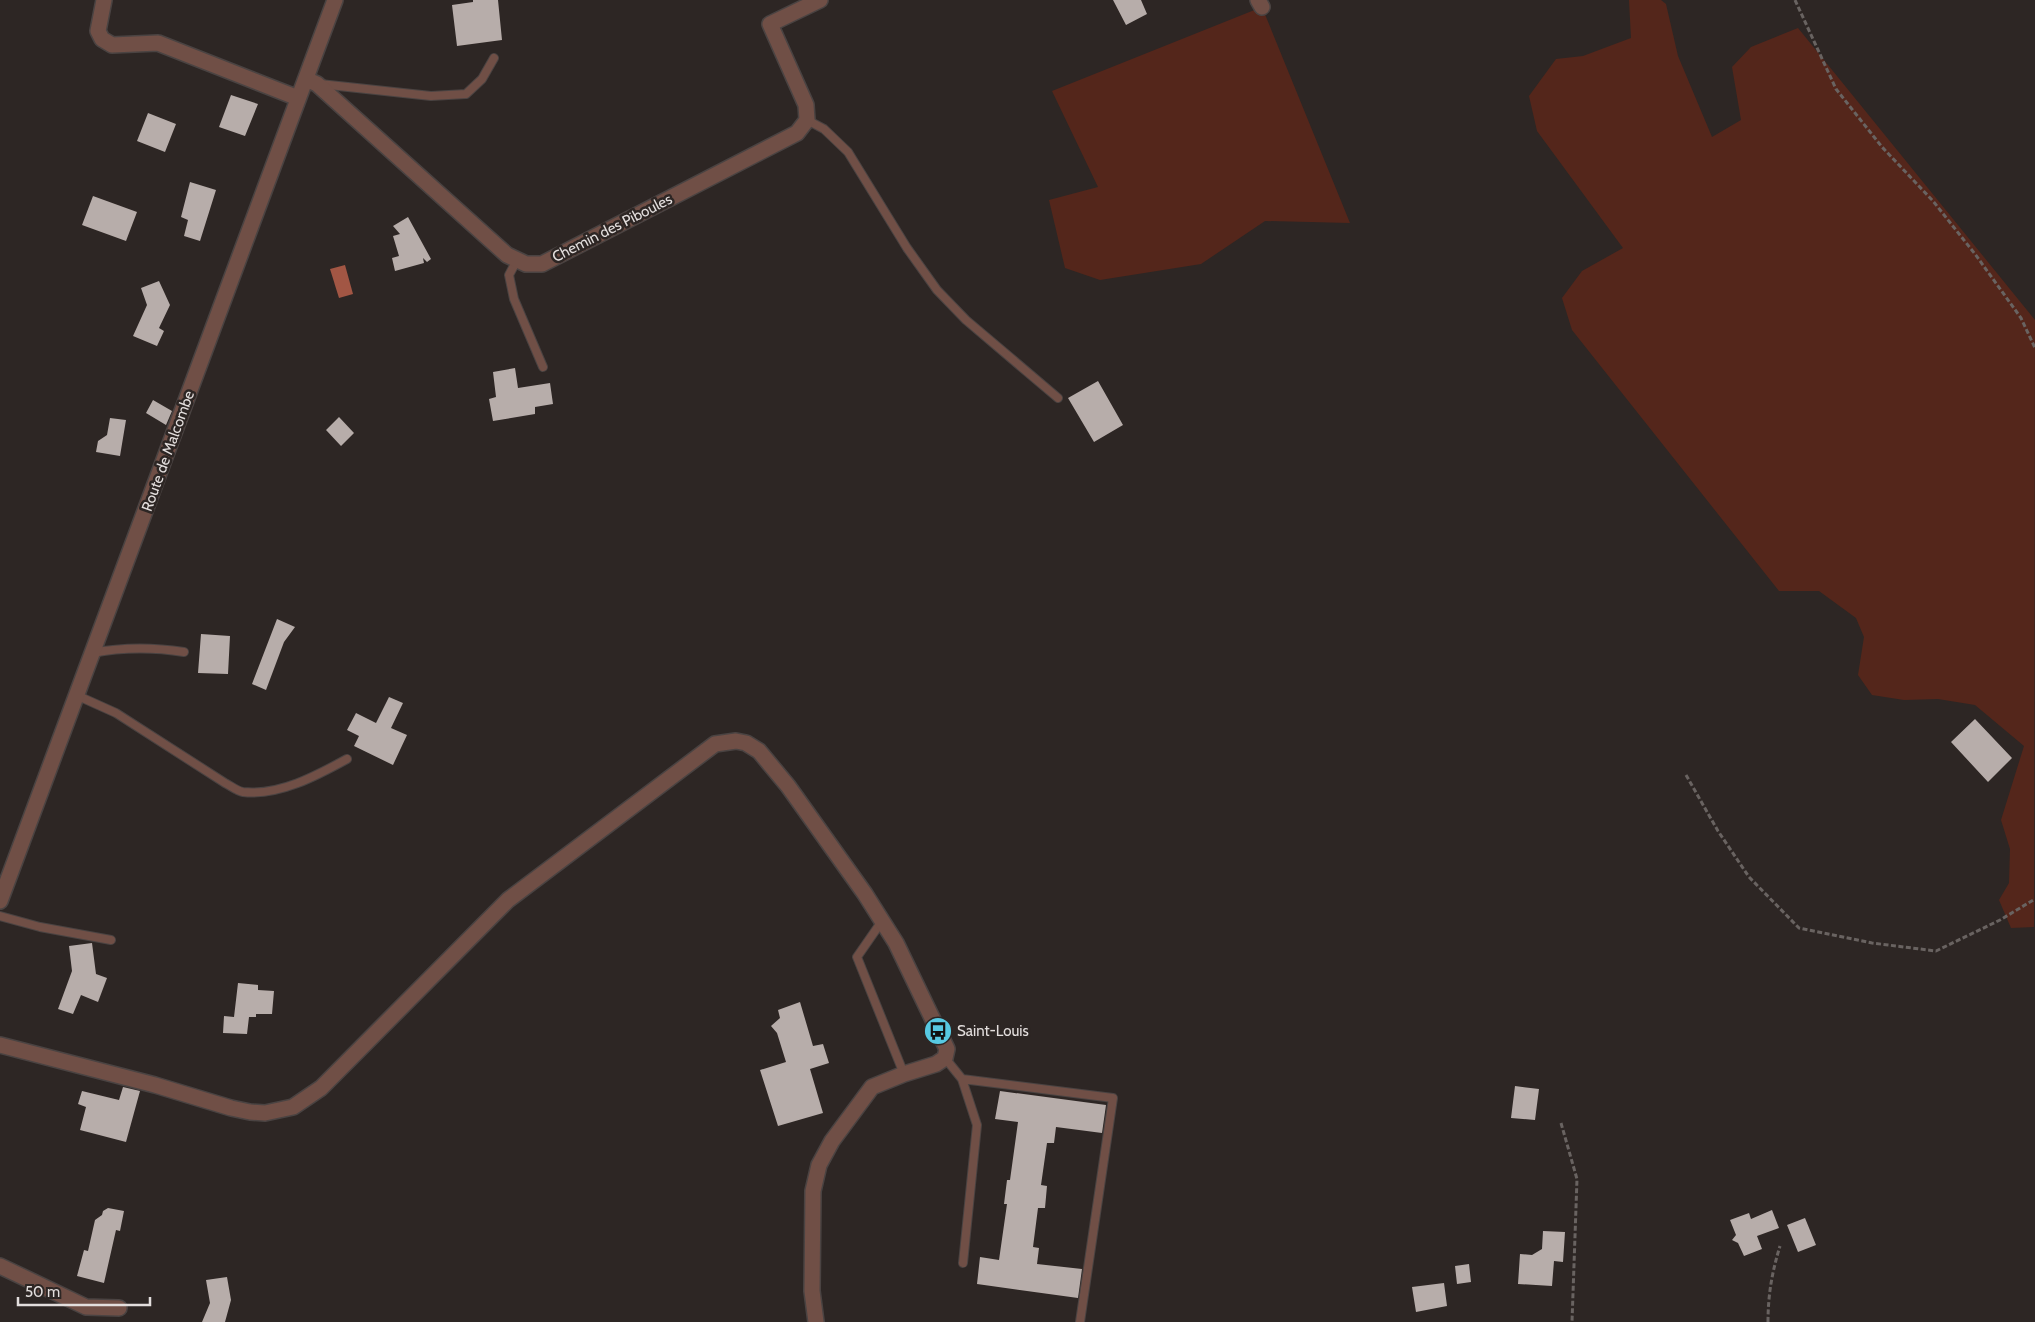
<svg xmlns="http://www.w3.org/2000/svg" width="2035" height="1322" font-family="Cabin,sans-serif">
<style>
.green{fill:#54261b}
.water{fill:#a25644}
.building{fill:#b7adaa}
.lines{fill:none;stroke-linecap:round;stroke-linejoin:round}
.lane-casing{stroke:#4a4342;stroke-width:10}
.street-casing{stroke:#4a4342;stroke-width:18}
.path{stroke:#696361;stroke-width:3;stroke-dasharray:5 2.5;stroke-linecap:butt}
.lane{stroke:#704f46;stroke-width:8}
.street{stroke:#704f46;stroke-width:15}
.labels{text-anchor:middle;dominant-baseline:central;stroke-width:5;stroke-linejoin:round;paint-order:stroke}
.street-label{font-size:15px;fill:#e3dedd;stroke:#2d2624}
.poi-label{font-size:15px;fill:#e3dedd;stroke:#2d2624;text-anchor:start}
</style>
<rect width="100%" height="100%" fill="#2d2624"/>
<!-- green -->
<path class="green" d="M1629,0H1661L1666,4L1678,56L1712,137L1741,120L1732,67L1751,47L1798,28L2035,320L2034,927L2011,928L1999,900L2009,883L2010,849L2001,820L2024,746L1975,705L1938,699L1904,700L1872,695L1858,675L1864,637L1856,618L1819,591H1779L1572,330L1562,298L1582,271L1623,248L1537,131L1529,96L1556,59L1583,56L1631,38Z
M1262,7L1350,223L1265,221L1201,264L1100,280L1065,268L1049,200L1098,187L1052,91Z"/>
<!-- water -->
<path class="water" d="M345,265L353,294L339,298L330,269Z"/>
<!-- building -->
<path class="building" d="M473,0H498L502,40L457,46L452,5L473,2Z
M1113,0H1141L1147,14L1126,25Z
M231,95L258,104L245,136L219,127Z
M148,113L176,124L165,152L137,141Z
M190,182L216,190L200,241L184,236L188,220L181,217Z
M93,196L137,212L126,241L82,225Z
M408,217L431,259L427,262L423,258L424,263L395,271L392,258L399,256L393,236L400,234L393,226Z
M159,281L170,305L159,328L164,331L157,346L133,336L147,305L141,288Z
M515,368L518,388L550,383L553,404L535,407V414L493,421L489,399L496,397L493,372Z
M1098,381L1123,425L1094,442L1068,398Z
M153,400L172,411L166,425L146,413Z
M339,417L354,433L341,446L326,430Z
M110,418L126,420L120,456L96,452L98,441L107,435Z
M277,619L295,627L284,642L266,690L252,684Z
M201,634L230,636L228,674L198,673Z
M389,697L403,703L391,728L407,735L393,765L354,746L359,736L347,730L356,713L376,723Z
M1975,719L2012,758L1988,782L1951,742Z
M92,943L96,974L107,978L98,1002L81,995L73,1014L58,1009L72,971L69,946Z
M238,983L258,985V990L274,991L272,1014H256V1017H249L247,1034L223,1033L224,1016L234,1017Z
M800,1002L813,1046L823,1044L829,1063L810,1069L823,1113L778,1126L760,1070L786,1062L777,1033L771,1026L780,1018L778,1010Z
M1515,1086L1539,1089L1535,1120L1511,1118Z
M123,1087L140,1091L126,1142L80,1130L86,1107L78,1104L82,1091L119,1100Z
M1000,1091L1106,1105L1102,1133L1056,1127L1054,1143H1047L1041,1185L1047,1186L1045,1208H1038L1033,1247L1039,1248L1037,1264L1082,1269L1078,1298L977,1284L980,1257L999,1260L1007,1204H1004L1007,1180H1010L1018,1122L995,1119Z
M108,1208L124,1211L120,1231L116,1230L104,1283L77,1276L84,1250L88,1251L95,1220L102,1215L103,1211Z
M1772,1210L1779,1228L1757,1236L1762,1249L1744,1256L1738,1243L1732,1240L1736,1235L1730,1220L1749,1213L1751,1219Z
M1805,1218L1816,1245L1798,1252L1787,1225Z
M1543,1231L1565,1232L1563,1262L1554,1261L1552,1286L1518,1284L1520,1254L1532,1255L1542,1249Z
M1469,1264L1471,1282L1457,1284L1455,1266Z
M227,1277L231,1300L225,1322H202L210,1303L206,1280Z
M1444,1283L1447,1306L1416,1312L1412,1287Z"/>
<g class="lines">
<defs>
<path id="lane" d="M320,84L431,96L466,94L482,79L494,58
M807,120L824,129L848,152L907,248L937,290L966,320L1058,398
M517,260L509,275L514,299L543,367
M92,653C123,647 152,647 184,652
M76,695L116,713L225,783C231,786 237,791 243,792C279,796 316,776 347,759
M0,916L40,927L111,940
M882,921L857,957L904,1074
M945,1058L962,1079L977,1125L963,1263
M962,1079L1113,1098L1080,1322"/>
<path id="street" d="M104,0L98,31L102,39L112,45L158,43L298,98
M1258,0L1262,7
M306,79L317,84L507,255L526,264H542L797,133L807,120L806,105L770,24L820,0
M0,901L335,0
M0,1045L155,1085L231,1108L250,1112L265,1113L293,1107L321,1088L508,900L715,744L736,741L746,743L759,751L788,786L865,894L896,943L947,1049L945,1058L936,1064L904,1074L872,1087L832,1141L819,1165L813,1191L812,1291L816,1322
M0,1266L86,1307L119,1308"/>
</defs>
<!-- lane casing -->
<use href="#lane" class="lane-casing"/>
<!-- street casing -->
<use href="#street" class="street-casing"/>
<!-- path -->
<path class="path" d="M1795,0L1836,89L1882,147L1933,201L1975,254L2021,318L2035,348
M1686,775L1718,831L1749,877L1799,928L1872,943L1936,951L2000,920L2035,899
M1561,1123L1577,1179L1572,1322
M1768,1322C1768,1295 1772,1272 1780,1246"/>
<!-- lane -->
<use href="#lane" class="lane"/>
<!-- street -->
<use href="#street" class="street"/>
</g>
<!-- icons -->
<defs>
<symbol id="bus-disc" viewBox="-11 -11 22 22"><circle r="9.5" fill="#57c9e2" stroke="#2d2624"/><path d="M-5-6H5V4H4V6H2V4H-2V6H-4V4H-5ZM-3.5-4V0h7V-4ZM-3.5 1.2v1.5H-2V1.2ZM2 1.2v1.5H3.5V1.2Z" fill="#111"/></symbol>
</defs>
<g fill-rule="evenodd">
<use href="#bus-disc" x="922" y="1015" width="32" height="32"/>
</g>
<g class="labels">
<!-- street labels -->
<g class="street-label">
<text transform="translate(612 228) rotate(-27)">Chemin des Piboules</text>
<text transform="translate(168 451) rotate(-70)">Route de Malcombe</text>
</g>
<!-- poi labels -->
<g class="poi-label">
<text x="957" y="1031">Saint-Louis</text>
</g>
</g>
<!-- scale -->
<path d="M18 1297v8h132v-8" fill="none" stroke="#e3dedd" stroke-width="2.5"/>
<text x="25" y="1297" font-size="15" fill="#e3dedd" stroke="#2d2624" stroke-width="4" paint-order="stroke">50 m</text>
</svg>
